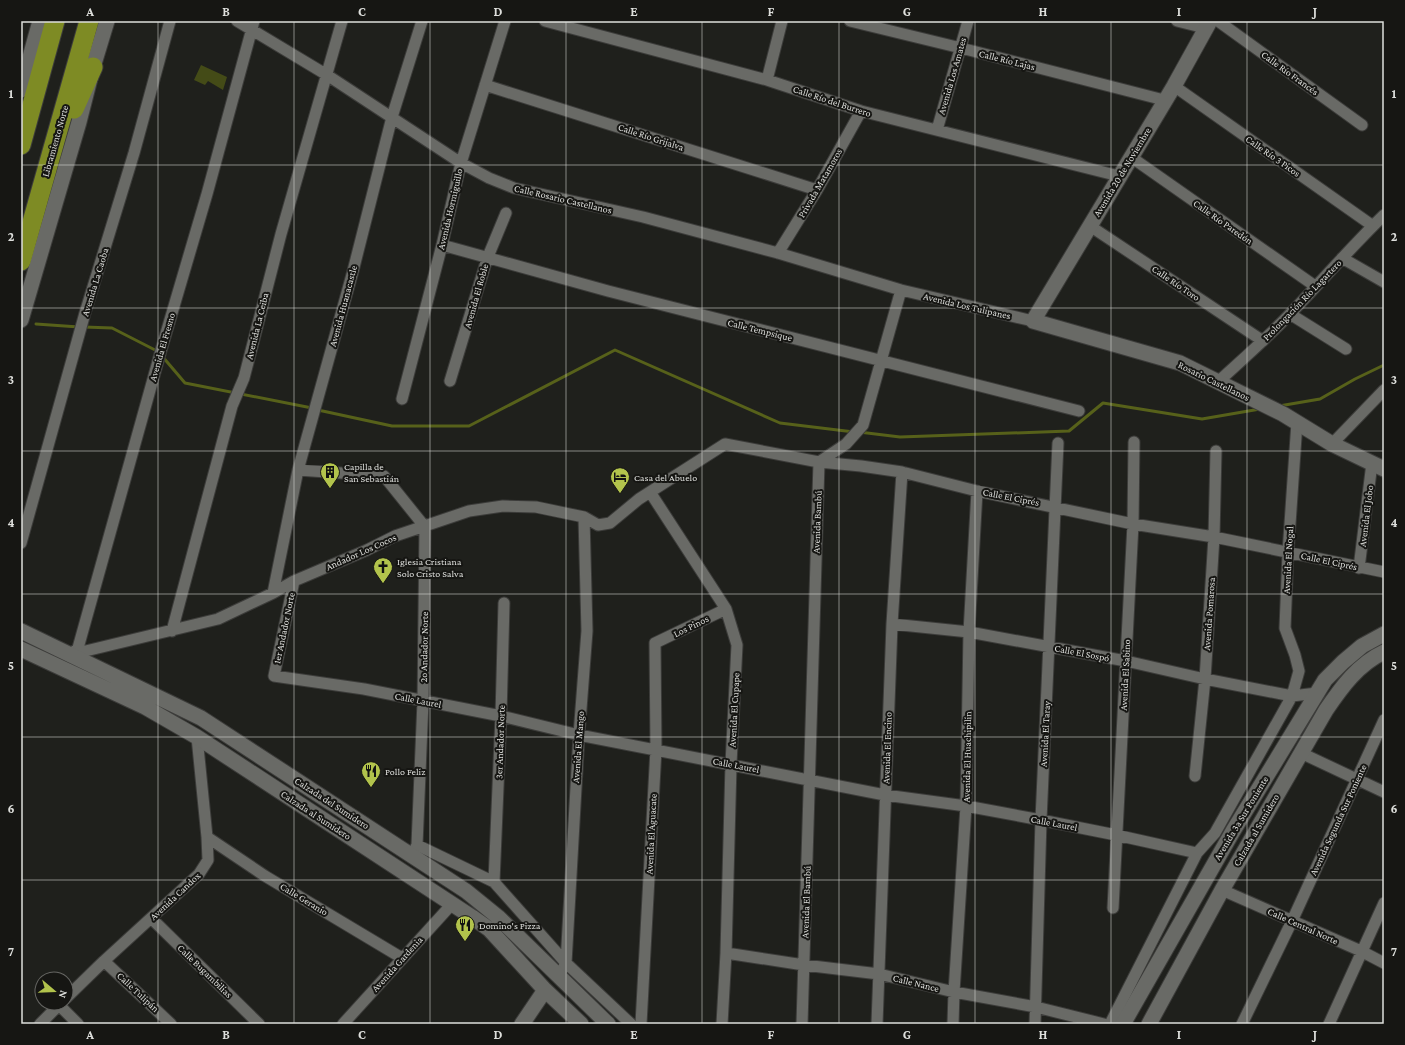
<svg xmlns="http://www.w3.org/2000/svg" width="1405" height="1045" font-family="'Crimson Pro',serif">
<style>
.forest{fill:#444b17}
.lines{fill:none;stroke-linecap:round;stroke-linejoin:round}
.stream{stroke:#57611a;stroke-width:3}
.street-casing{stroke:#3c3c3a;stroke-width:13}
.secondary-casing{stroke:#3c3c3a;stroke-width:17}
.highway-casing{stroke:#3c3c3a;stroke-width:21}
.street{stroke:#696a66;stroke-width:11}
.secondary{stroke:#696a66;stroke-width:15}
.highway{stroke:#7e8b24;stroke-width:19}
.grid{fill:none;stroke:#dedfdc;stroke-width:1;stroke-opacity:0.55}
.labels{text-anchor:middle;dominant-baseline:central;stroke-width:4;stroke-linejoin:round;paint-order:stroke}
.street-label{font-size:10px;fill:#dedfdc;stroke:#161613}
.poi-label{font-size:10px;fill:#dedfdc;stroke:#161613;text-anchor:start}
.neatline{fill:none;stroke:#dedfdc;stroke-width:1.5}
.grid-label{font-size:13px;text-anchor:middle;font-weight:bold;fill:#dedfdc}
</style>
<rect width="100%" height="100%" fill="#1f201c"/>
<!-- forest -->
<path class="forest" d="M201,65L227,77L223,90L208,81L205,85L194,80Z"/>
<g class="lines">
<!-- stream -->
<path class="stream" d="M36,324L79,327
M84,327L112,328L159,352
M162,356L185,383L312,408
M1279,406L1320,399L1355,379L1384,365
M318,410L392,426H469L615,350L780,423L854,432
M859,432L900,437L1069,431L1103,403L1202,419L1260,409"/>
<defs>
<path id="street" d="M237,21L327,75L461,163L489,178L514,188L643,217L778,253L901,290L1033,321
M545,21L767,80L861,111L1119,176
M850,21L961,48L1164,100
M1177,21L1205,28
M1218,21L1362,125
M767,80L782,21
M485,85L817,190
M1174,86L1373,226
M937,130L968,21
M1131,157L1315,286
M1090,226L1263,341
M442,245L608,291L1079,411
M778,253L817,190L861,111
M1342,258L1384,282
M1290,314L1346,349
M450,381L487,259L506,213
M1219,381C1243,359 1267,338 1289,315C1321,282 1351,247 1384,215
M402,399L442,245L461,163L505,21
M1332,444L1384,390
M298,470L384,476L425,527L423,701L417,845L412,855
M650,492L726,609L737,645L731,764L726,953L722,1024
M21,543L85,313L134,153L170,21
M1359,568L1372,463
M294,581L274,676L364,689L501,716L579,735L885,795L966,806L1041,820L1116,835L1197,853
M273,593L298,470L353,271L392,117L422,21
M892,624L969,632L1126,661L1205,679L1292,696L1317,693
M172,631L232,406L244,378L281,234L342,21
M69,655L218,619L273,593L294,581L367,550L395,536L469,511L503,506L536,507L584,517L598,525L610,523L639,499L725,444L819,462L861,466L902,472L977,491L1133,524L1214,537L1384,572
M69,656L78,648L162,347L207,194L254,21
M1301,753L1384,792
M1195,776L1205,679L1214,537L1216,451
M207,837L265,876L402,958
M417,845L494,882L566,963L631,1024
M494,882L501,716L504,603
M1222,890L1361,951L1384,963
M1113,908L1133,524L1134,442
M151,918L259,1024
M726,953L804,965L879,974L954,992L1036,1007L1104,1024
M104,961L171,1024
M559,976L566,963L579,735L587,631L584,517
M66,998L104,961L199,874L208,860L207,837L197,737
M59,1005L78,1024
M40,1024L61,1003
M343,1024L452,904
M641,1024L656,749L655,643L726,609
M802,1024L819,462L846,444L863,425L901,290
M877,1024L892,624L902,472
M953,1024L954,992L966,806L969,632L977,491
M1035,1024L1041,820L1058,443
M1110,1024L1197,853L1215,833L1292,696L1299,671L1295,655L1285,628L1288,553L1297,422
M1242,1024L1292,921L1384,720
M1329,1024L1384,903"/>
<path id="secondary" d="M1210,21L1174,86L1033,321L1180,363L1283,414L1332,444L1384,469
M21,90L40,21
M21,320L79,122L93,67L107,21
M21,631L201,718L466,891L498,917L608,1024
M21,649L145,707L197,737L472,917L489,929L545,990L581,1024
M522,1024L545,990
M1123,1024L1233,831L1325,680L1343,662L1362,646L1384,634
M1149,1024L1222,890L1326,710C1341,688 1358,664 1384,652"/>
<path id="highway" d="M74,109L93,67
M21,145L55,21
M21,261L89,21"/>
</defs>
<!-- street casing -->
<use href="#street" class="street-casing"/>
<!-- secondary casing -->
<use href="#secondary" class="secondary-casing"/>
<!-- highway casing -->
<use href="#highway" class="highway-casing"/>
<!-- street -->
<use href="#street" class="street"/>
<!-- secondary -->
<use href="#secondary" class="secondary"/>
<!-- highway -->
<use href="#highway" class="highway"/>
</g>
<!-- grid -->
<path class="grid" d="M158,21V1024M294,21V1024M430,21V1024M566,21V1024M702,21V1024M839,21V1024M975,21V1024M1111,21V1024M1247,21V1024M21,165H1384M21,308H1384M21,451H1384M21,594H1384M21,737H1384M21,880H1384"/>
<!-- icons -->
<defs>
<symbol id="building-pin" viewBox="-11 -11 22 30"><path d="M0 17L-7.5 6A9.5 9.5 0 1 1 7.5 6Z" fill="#b2c34c" stroke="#161613"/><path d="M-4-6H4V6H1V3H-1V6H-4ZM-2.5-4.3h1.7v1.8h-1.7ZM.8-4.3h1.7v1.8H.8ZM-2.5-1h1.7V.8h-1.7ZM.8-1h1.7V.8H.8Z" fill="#111"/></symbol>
<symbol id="hotel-pin" viewBox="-11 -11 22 30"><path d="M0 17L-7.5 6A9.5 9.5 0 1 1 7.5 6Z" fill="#b2c34c" stroke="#161613"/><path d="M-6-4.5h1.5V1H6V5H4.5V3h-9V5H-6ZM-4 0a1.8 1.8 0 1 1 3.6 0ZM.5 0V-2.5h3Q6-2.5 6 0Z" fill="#111"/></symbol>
<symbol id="church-pin" viewBox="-11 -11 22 30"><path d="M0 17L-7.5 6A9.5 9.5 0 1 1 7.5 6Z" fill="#b2c34c" stroke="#161613"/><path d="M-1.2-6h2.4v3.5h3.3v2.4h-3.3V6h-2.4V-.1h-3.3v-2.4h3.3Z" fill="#111"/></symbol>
<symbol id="restaurant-pin" viewBox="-11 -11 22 30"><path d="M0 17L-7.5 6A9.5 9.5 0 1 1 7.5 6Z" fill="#b2c34c" stroke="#161613"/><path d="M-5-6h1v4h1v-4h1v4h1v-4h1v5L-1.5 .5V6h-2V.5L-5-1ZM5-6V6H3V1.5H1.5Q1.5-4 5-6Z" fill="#111"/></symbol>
</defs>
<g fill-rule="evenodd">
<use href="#building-pin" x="319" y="461" width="22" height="30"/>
<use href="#hotel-pin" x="609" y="466" width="22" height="30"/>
<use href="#church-pin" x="372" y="556" width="22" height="30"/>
<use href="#restaurant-pin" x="360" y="760" width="22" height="30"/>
<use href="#restaurant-pin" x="454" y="914" width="22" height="30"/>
</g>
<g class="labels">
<!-- street labels -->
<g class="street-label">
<text transform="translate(1007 60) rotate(14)">Calle Río Lajas</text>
<text transform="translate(1290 73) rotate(36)">Calle Río Francés</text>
<text transform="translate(952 76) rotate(-74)">Avenida Los Amates</text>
<text transform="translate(832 101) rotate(18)">Calle Río del Burrero</text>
<text transform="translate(651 137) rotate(18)">Calle Río Grijalva</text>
<text transform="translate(55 141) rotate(-74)">Libramiento Norte</text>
<text transform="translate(1273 156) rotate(35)">Calle Río 3 Picos</text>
<text transform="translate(1122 172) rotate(-59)">Avenida 20 de Noviembre</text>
<text transform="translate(820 183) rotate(-60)">Privada Matamoros</text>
<text transform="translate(563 199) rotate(13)">Calle Rosario Castellanos</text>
<text transform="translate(450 209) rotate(-77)">Avenida Hormiguillo</text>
<text transform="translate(1223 222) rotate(35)">Calle Río Paredón</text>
<text transform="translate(95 282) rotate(-73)">Avenida La Caoba</text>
<text transform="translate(1176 283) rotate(34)">Calle Río Toro</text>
<text transform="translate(476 296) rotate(-74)">Avenida El Roble</text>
<text transform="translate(1302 300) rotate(-46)">Prolongación Río Lagartero</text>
<text transform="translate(343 306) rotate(-75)">Avenida Huanacastle</text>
<text transform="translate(967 306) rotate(13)">Avenida Los Tulipanes</text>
<text transform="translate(257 326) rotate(-76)">Avenida La Ceiba</text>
<text transform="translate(760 330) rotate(14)">Calle Tempsique</text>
<text transform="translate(162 347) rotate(-74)">Avenida El Fresno</text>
<text transform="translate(1214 381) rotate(26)">Rosario Castellanos</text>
<text transform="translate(1011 497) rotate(11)">Calle El Ciprés</text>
<text transform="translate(1366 516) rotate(-83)">Avenida El Jobo</text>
<text transform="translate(817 522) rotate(-88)">Avenida Bambú</text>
<text transform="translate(361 552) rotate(-24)">Andador Los Cocos</text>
<text transform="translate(1288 560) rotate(-87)">Avenida El Nogal</text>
<text transform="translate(1329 561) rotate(12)">Calle El Ciprés</text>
<text transform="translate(1209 614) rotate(-86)">Avenida Pomarosa</text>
<text transform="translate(691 626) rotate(-26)">Los Pinos</text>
<text transform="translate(284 628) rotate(-78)">1er Andador Norte</text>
<text transform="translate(424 647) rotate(-89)">2o Andador Norte</text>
<text transform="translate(1082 653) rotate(11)">Calle El Sospó</text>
<text transform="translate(1125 675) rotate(-87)">Avenida El Sabino</text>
<text transform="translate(418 700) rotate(11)">Calle Laurel</text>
<text transform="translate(734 710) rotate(-87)">Avenida El Cupape</text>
<text transform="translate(1045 734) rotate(-87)">Avenida El Taray</text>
<text transform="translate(500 742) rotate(-88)">3er Andador Norte</text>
<text transform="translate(578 747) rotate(-86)">Avenida El Mango</text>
<text transform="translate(887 748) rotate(-88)">Avenida El Encino</text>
<text transform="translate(967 757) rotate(-89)">Avenida El Huachipilin</text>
<text transform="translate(736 765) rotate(11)">Calle Laurel</text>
<text transform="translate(332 803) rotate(33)">Calzada del Sumidero</text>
<text transform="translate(316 815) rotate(33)">Calzada al Sumidero</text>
<text transform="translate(1241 818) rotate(-59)">Avenida 3a Sur Poniente</text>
<text transform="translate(1338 820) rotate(-65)">Avenida Segunda Sur Poniente</text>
<text transform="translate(1054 823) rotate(11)">Calle Laurel</text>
<text transform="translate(1256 830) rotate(-60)">Calzada al Sumidero</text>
<text transform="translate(651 834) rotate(-87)">Avenida El Aguacate</text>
<text transform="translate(175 896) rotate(-43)">Avenida Candox</text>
<text transform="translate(304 899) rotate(31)">Calle Geranio</text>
<text transform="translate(806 902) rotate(-88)">Avenida El Bambú</text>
<text transform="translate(1303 926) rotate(24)">Calle Central Norte</text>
<text transform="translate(397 964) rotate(-48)">Avenida Gardenia</text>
<text transform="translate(205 971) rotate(44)">Calle Bugambilias</text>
<text transform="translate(916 983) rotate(14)">Calle Nance</text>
<text transform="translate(138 992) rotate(43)">Calle Tulipán</text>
</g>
<!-- poi labels -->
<g class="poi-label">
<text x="344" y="466">Capilla de<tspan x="344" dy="12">San Sebastián</tspan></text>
<text x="634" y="477">Casa del Abuelo</text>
<text x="397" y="561">Iglesia Cristiana<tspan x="397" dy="12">Solo Cristo Salva</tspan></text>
<text x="385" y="771">Pollo Feliz</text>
<text x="479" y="925">Domino's Pizza</text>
</g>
</g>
<!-- border -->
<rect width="1405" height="1045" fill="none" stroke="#161613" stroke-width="44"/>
<!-- north arrow -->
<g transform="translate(54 991) rotate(109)"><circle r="19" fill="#161613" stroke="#666663"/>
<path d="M0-3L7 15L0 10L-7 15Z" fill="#b2c34c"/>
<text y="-6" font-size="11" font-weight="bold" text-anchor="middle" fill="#dedfdc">N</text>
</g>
<rect x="22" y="22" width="1361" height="1001" class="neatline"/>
<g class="grid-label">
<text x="90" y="16">A</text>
<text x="226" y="16">B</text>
<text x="362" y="16">C</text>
<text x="498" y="16">D</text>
<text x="634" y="16">E</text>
<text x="771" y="16">F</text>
<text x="907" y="16">G</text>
<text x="1043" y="16">H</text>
<text x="1179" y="16">I</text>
<text x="1315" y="16">J</text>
<text x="11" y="98">1</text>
<text x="1394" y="98">1</text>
<text x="11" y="241">2</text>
<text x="1394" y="241">2</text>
<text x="11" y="384">3</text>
<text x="1394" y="384">3</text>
<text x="11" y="527">4</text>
<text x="1394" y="527">4</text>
<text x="11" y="670">5</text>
<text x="1394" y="670">5</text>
<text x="11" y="813">6</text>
<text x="1394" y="813">6</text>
<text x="11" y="956">7</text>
<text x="1394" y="956">7</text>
<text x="90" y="1039">A</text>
<text x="226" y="1039">B</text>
<text x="362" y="1039">C</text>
<text x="498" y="1039">D</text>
<text x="634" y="1039">E</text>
<text x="771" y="1039">F</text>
<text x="907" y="1039">G</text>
<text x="1043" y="1039">H</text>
<text x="1179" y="1039">I</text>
<text x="1315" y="1039">J</text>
</g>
</svg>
